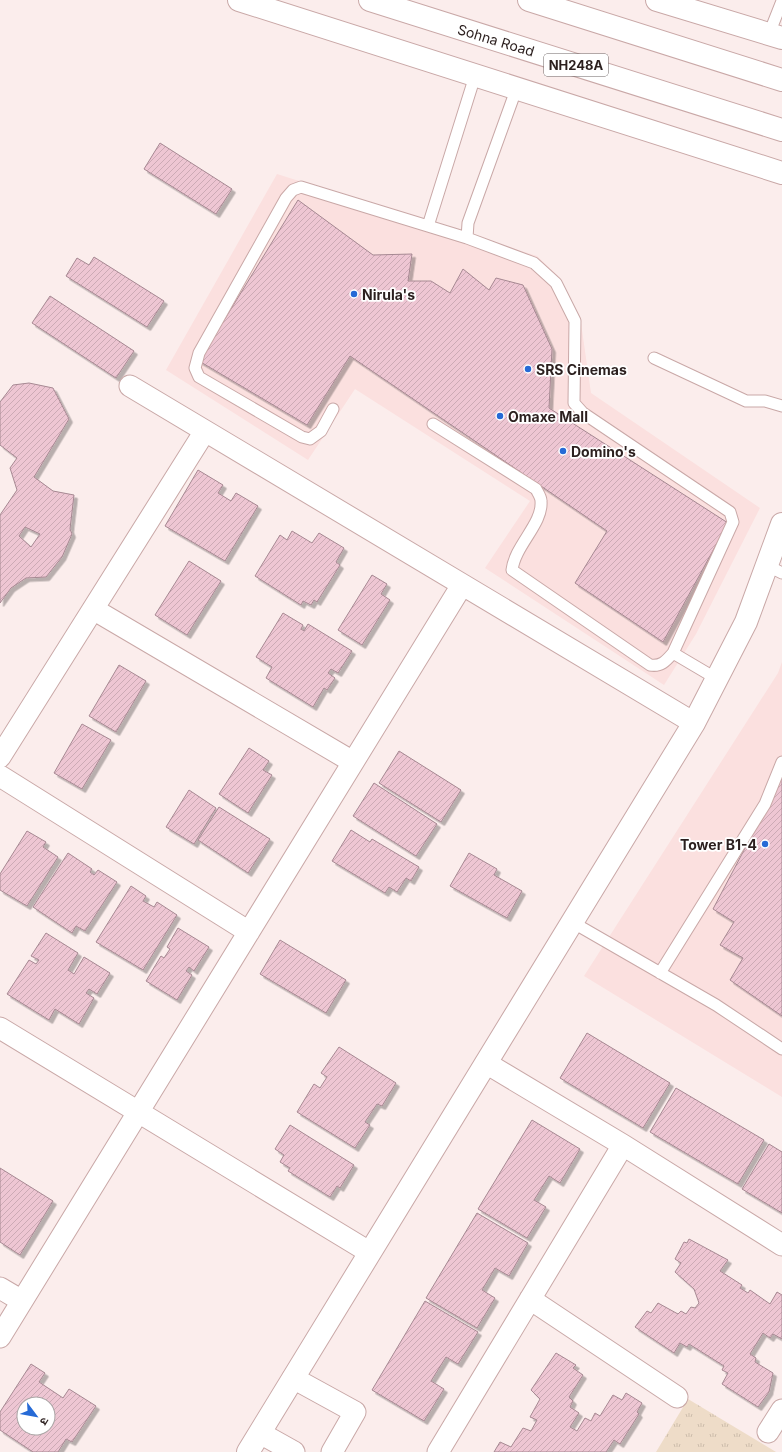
<svg xmlns="http://www.w3.org/2000/svg" width="782" height="1452" font-family="Inter,'Noto Sans Devanagari',sans-serif">
<style>
.built{fill:#fbe0df}
.park{fill:url(#park-tufts)}
.building{fill:url(#building-hatch);stroke:#a68892;fill-rule:evenodd;filter:url(#shadow)}
.lines{fill:none;stroke-linecap:round;stroke-linejoin:round}
.service-casing{stroke:#c9a8a7;stroke-width:13}
.minor-casing{stroke:#c9a8a7;stroke-width:23}
.tertiary-casing{stroke:#c9a8a7;stroke-width:24}
.secondary-casing{stroke:#c9a8a7;stroke-width:24}
.trunk-casing{stroke:#c9a8a7;stroke-width:24}
.service{stroke:#fff;stroke-width:11}
.minor{stroke:#fff;stroke-width:21}
.tertiary{stroke:#fff;stroke-width:22}
.secondary{stroke:#fff;stroke-width:22}
.trunk{stroke:#fff;stroke-width:22}
.poi-dot{fill:#266ad6;stroke:#fff;stroke-width:1.5}
.labels{text-anchor:middle;dominant-baseline:central;stroke-width:3.5;stroke-linejoin:round;paint-order:stroke}
.shield{fill:#fff;stroke:#6b6262;stroke-width:1}
.shield-label{font-size:13px;font-weight:bold;fill:#2b1f1e}
.street-label{font-size:14px;fill:#2b1f1e;stroke:#fff}
.poi-label{font-size:14px;font-weight:bold;fill:#2b1f1e;stroke:#fff;text-anchor:start}
</style>
<defs>
<pattern id="park-tufts" width="24" height="20" patternUnits="userSpaceOnUse"><rect width="24" height="20" fill="#eedcc8"/><path d="M3 7l-1-3M5 7V3M7 7l1-3M15 17l-1-3M17 17v-4M19 17l1-3" fill="none" stroke="#ccbcab"/></pattern>
<pattern id="building-hatch" width="6" height="6" patternUnits="userSpaceOnUse"><rect width="6" height="6" fill="#eec6d3"/><path d="M-1 1l2-2M0 6l6-6M5 7l2-2" fill="none" stroke="#ccaab5"/></pattern>
<filter id="shadow"><feDropShadow dx="3.5" dy="3.5" stdDeviation="0" flood-color="#0004"/></filter>
</defs>
<rect width="100%" height="100%" fill="#fbedec"/>
<!-- built -->
<path class="built" d="M277,174L537,256L558,276L580,316L591,393L760,508L696,634L664,685L485,568L530,501L355,389L308,460L166,370Z
M782,662V1097L584,976L778,673Z"/>
<!-- park -->
<path class="park" d="M688,1399L776,1452H656Z"/>
<!-- building -->
<path class="building" d="M160,143L232,189L216,214L144,169Z
M298,200L373,255L412,254L408,281H431L450,293L463,269L489,290L496,278L523,285L552,349L549,408L728,523L663,642L575,583L607,531L350,356L307,425L199,361Z
M94,257L164,301L147,327L66,276L77,258L89,265Z
M50,296L134,351L116,378L32,323Z
M29,383L53,388L69,419L34,477L53,491L74,495L70,529L72,534L62,557L46,577L26,578L11,588L0,603V515L17,490L10,468L17,458L0,445V402L13,385ZM25,527L40,534L31,547L19,536Z
M198,470L223,485L218,493L231,501L236,493L258,506L225,561L165,526Z
M292,531L312,543L319,533L344,548L336,562L340,565L317,602L314,600L311,605L303,601L301,605L255,576L280,535L287,540Z
M189,561L221,581L187,635L155,615Z
M372,575L387,584L381,594L390,600L362,645L338,630Z
M283,613L303,625L301,629L304,631L308,624L352,651L338,673L331,669L328,673L335,678L327,690L324,688L313,707L266,678L272,667L256,657Z
M119,665L146,681L116,732L89,716Z
M82,724L111,740L82,789L54,773Z
M249,748L269,761L263,770L272,775L248,813L219,794Z
M399,751L461,790L441,822L379,783Z
M782,778V1016L730,980L743,958L720,945L734,922L713,909Z
M374,783L437,824L416,856L353,816Z
M189,790L216,808L194,844L166,827Z
M219,807L270,839L248,873L198,840Z
M351,830L370,842L372,839L419,867L411,881L406,878L397,892L389,887L385,893L332,861Z
M27,831L46,842L43,847L58,857L27,906L0,890V874Z
M68,853L92,869L90,872L94,875L98,870L117,882L85,931L76,926L72,933L33,907Z
M469,853L497,869L494,875L522,891L507,918L450,886Z
M131,886L146,896L143,901L154,907L157,902L177,915L143,970L96,942Z
M178,928L209,947L194,971L189,967L186,971L192,975L177,1000L146,981L161,956L164,958L170,949L167,947Z
M46,933L78,953L68,970L74,974L84,957L110,973L97,994L89,989L86,993L94,998L79,1024L55,1009L49,1020L7,994L29,960L36,964L39,960L31,956Z
M280,940L346,980L326,1013L260,974Z
M587,1033L670,1083L643,1128L560,1078Z
M339,1047L396,1083L382,1106L377,1104L365,1122L370,1125L355,1148L297,1112L314,1084L320,1088L327,1077L321,1073Z
M676,1088L764,1140L738,1184L650,1132Z
M532,1120L580,1149L560,1183L549,1176L534,1200L546,1207L527,1238L478,1209Z
M290,1125L354,1165L340,1188L337,1186L330,1197L288,1171L290,1168L280,1162L284,1155L275,1149Z
M769,1144L782,1152V1213L742,1189Z
M0,1168L53,1201L20,1255L0,1242Z
M477,1213L528,1243L509,1276L495,1268L482,1290L495,1298L477,1328L426,1298Z
M689,1239L728,1260L720,1271L742,1285L740,1288L748,1293L750,1290L770,1304L777,1292L782,1295V1339L773,1334L770,1338L763,1333L750,1354L756,1358L755,1362L773,1373L769,1392L758,1407L722,1384L728,1373L722,1370L724,1366L689,1344L687,1347L680,1343L674,1353L635,1327L647,1311L651,1313L658,1303L678,1314L681,1311L686,1314L691,1307L695,1308L699,1303L694,1289L675,1272L681,1263L675,1259L684,1242L687,1243Z
M425,1301L478,1332L458,1364L446,1357L431,1381L444,1389L424,1421L372,1390Z
M556,1353L576,1365L573,1368L583,1375L569,1397L573,1401L570,1407L579,1413L570,1427L577,1431L585,1418L591,1421L595,1413L600,1416L613,1395L622,1400L626,1393L642,1403L637,1412L639,1414L620,1444L614,1440L606,1452H494L500,1442L511,1447L523,1428L531,1431L537,1420L530,1417L540,1399L531,1390Z
M31,1364L45,1373L39,1382L63,1398L69,1389L96,1406L72,1442L66,1439L58,1452H33L0,1430V1412ZM24,1404H48V1428H24Z"/>
<g class="lines">
<defs>
<path id="service" d="M769,34L782,1
M428,226L475,76
M467,238L468,223L516,90
M654,358L746,401H765L782,406
M333,409L321,431L310,439L302,437L199,377L195,368L199,353L286,198L293,190L301,187L467,238L534,263L556,283L575,321L574,403L583,413L730,512L733,522L673,653C666,661 661,667 650,665L512,570C515,545 543,524 541,501C541,497 538,493 536,489L433,424
M766,565L782,573
M673,653L717,679
M572,922L716,1005L782,1049
M660,973L765,804L782,762"/>
<path id="minor" d="M130,386L694,723
M93,609L353,762
M0,757L205,431
M0,776L249,932
M0,1028L369,1252
M486,1063L623,1145L782,1245
M0,1288L22,1301
M530,1299L677,1397
M0,1337L462,585
M293,1378L355,1412L332,1452
M768,1432L782,1410
M260,1433L294,1452
M438,1452L623,1145"/>
<path id="tertiary" d="M248,1452L694,723L746,622L782,524"/>
<path id="secondary" d="M239,0L782,173
M657,0L782,38"/>
<path id="trunk" d="M370,0L782,130
M529,0L782,80"/>
</defs>
<!-- service casing -->
<use href="#service" class="service-casing"/>
<!-- minor casing -->
<use href="#minor" class="minor-casing"/>
<!-- tertiary casing -->
<use href="#tertiary" class="tertiary-casing"/>
<!-- secondary casing -->
<use href="#secondary" class="secondary-casing"/>
<!-- trunk casing -->
<use href="#trunk" class="trunk-casing"/>
<!-- service -->
<use href="#service" class="service"/>
<!-- minor -->
<use href="#minor" class="minor"/>
<!-- tertiary -->
<use href="#tertiary" class="tertiary"/>
<!-- secondary -->
<use href="#secondary" class="secondary"/>
<!-- trunk -->
<use href="#trunk" class="trunk"/>
</g>
<!-- markers -->
<g class="poi-dot">
<circle cx="354" cy="294" r="4"/>
<circle cx="528" cy="369" r="4"/>
<circle cx="500" cy="416" r="4"/>
<circle cx="563" cy="451" r="4"/>
<circle cx="765" cy="844" r="4"/>
</g>
<g class="labels">
<!-- shield labels -->
<rect class="shield" x="544" y="54" width="64" height="22" rx="3"/>
<g class="shield-label">
<text x="576" y="65">NH248A</text>
</g>
<!-- street labels -->
<g class="street-label">
<text transform="translate(496 40) rotate(17)">Sohna Road</text>
</g>
<!-- poi labels -->
<g class="poi-label">
<text x="362" y="294">Nirula's</text>
<text x="536" y="369">SRS Cinemas</text>
<text x="508" y="416">Omaxe Mall</text>
<text x="571" y="451">Domino's</text>
<text x="757" y="844" text-anchor="end">Tower B1-4</text>
</g>
</g>
<!-- north arrow -->
<g transform="translate(36 1416) rotate(122)"><circle r="19" fill="#ffffff" stroke="#aaa5a5"/>
<path d="M0-3L7 15L0 10L-7 15Z" fill="#266ad6"/>
<text y="-6" font-size="11" font-weight="bold" text-anchor="middle" fill="#2b1f1e">उ</text>
</g>
</svg>
